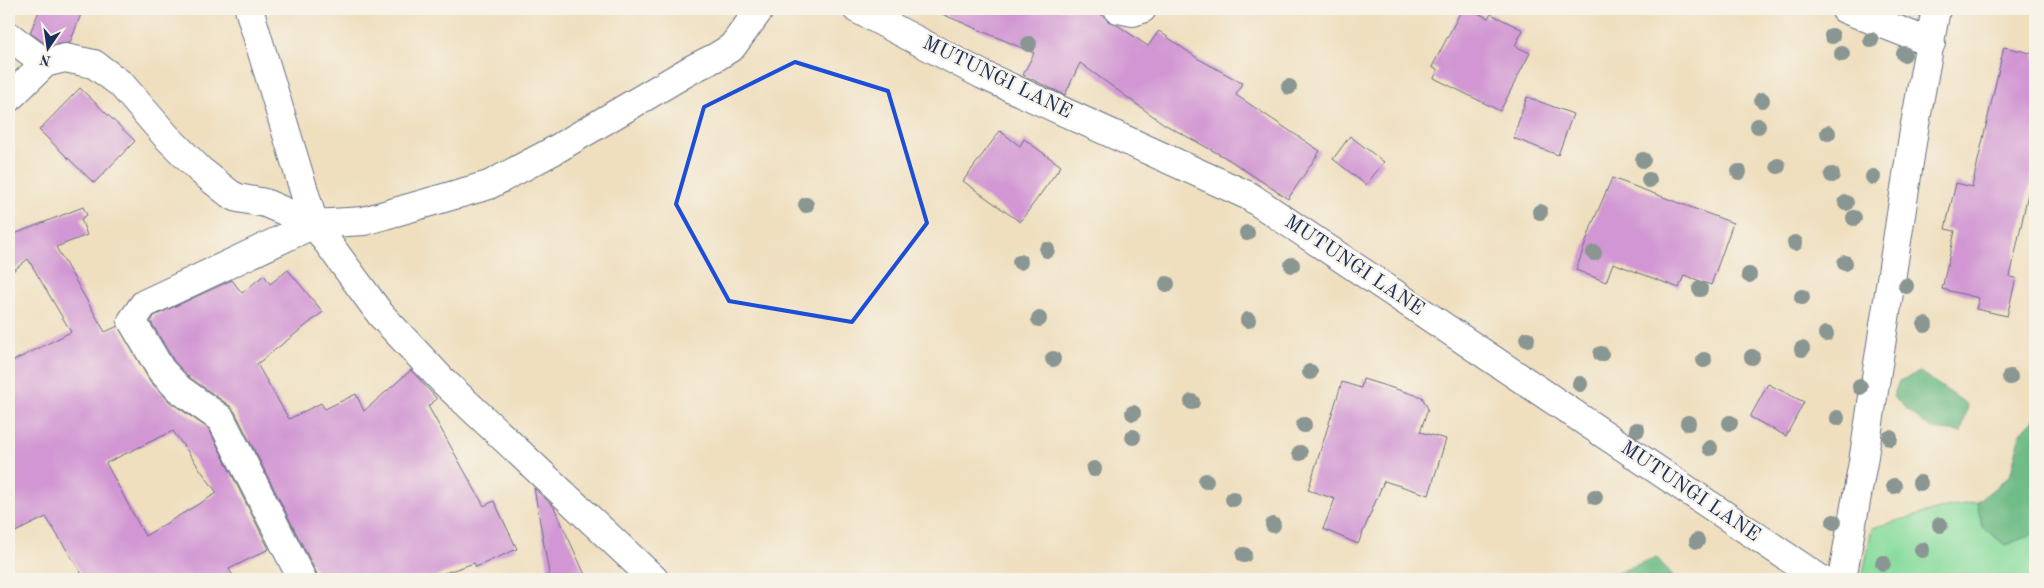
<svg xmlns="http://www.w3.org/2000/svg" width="2044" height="588" font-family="'Old Standard TT',serif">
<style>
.green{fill:#8add9f;stroke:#52867e}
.forest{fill:#6fbc86;stroke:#457672}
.building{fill:#d196d3;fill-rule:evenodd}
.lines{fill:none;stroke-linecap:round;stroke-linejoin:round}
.street-casing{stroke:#656d80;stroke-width:30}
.street{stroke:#fff;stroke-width:28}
.tree{fill:#8a9692}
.marked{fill:none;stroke:#1d4ed8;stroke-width:4;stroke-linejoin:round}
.labels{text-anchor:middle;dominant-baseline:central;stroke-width:4.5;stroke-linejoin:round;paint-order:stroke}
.street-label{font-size:20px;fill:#1b2f5e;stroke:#f7f3e8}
</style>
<rect width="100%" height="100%" fill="#f7f3e8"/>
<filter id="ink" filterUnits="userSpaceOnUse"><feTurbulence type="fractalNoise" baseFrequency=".02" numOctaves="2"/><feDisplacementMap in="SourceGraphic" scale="10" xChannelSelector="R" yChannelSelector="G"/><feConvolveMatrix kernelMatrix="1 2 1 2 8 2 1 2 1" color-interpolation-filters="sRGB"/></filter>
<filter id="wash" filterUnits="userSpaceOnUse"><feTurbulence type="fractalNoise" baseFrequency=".0096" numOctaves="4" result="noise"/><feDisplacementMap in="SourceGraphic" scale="20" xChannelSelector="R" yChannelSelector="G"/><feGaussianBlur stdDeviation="1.12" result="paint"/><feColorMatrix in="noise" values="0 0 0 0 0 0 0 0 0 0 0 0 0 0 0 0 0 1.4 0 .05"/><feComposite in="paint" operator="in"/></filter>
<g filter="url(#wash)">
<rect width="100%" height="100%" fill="#efdfbf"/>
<!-- green -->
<path class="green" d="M1977,502L1982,527L2006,545L2035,533V579H1967L1953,574L1940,579H1862L1872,528L1946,507Z"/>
<!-- forest -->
<path class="forest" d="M1920,372L1968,405L1961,432L1931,429L1893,397L1899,381Z
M2035,418V533L2006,545L1982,527L1977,502L2010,476L2021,433Z
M1656,557L1675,579H1603Z"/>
<g id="blocks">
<!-- building -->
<path class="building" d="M40,9H83L70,43L52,45L43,42L30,33Z
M930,9H1090L1104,16L1108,21L1117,25L1148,46L1159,31L1197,58L1242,83L1236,95L1320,151L1288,199L1228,159L1164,124L1080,63L1065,95L1023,75L1034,53Z
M1462,9H1469L1488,18L1491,14L1523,30L1515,46L1530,53L1500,111L1434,78L1438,70L1432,67Z
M2004,47L2035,54V161L2010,277L2016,278L2007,316L1976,309L1979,298L1942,289L1955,231L1945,229L1956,183L1972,187Z
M80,88L135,141L94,183L39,130Z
M1527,97L1573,114L1558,155L1513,138Z
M1000,131L1020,146L1024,139L1061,166L1020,222L963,181Z
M1350,136L1384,162L1366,185L1333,159Z
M1612,178L1733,223L1711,285L1684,275L1679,288L1613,263L1606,282L1576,270L1593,222Z
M83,207L87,215L81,219L87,235L56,247L105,332L118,326L150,381L170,402L209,429L269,549L229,569L235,579H85L46,517L9,535V363L71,332L28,259L9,274V236ZM173,431L217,493L145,536L106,463Z
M288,270L323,312L257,364L289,419L321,403L325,409L356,394L364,411L411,370L437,399L428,406L484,506L494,501L517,549L476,567L474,563L427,579H318L316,572L235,412L230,406L189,377L174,361L151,322L154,316L232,280L242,293L264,275L270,284Z
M1363,379L1422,397L1428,409L1420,432L1446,439L1429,495L1384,481L1358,544L1323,529L1335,499L1308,490L1342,382L1361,388Z
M1768,384L1804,402L1786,436L1750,417Z
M534,488L554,507L587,579H550Z"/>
</g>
</g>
<g filter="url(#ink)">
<use href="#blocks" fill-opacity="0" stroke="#656d80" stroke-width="1"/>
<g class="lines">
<defs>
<path id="street" d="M249,9L314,224L381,315L443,381L654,579
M857,9L983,75L1249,196L1820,579
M1118,9L1133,12L1142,9
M1845,9L1931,43
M9,36L45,63
M9,98L45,63L65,58L94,64L121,84L166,136L200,170L230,194L238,198L265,203L314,224
M302,579L221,419L179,389L161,370L132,321L144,304L314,224L364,221L489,185L553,151L692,69L716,57L732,47L760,9
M1842,579L1863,462L1914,130L1936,9"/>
</defs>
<!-- street casing -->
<use href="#street" class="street-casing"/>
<!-- street -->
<use href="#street" class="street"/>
</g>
<!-- trees -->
<g class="tree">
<circle cx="1832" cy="36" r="8"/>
<circle cx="1871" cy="40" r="8"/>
<circle cx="1029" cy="44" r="8"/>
<circle cx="1842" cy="54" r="8"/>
<circle cx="1904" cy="54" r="8"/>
<circle cx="1289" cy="87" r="8"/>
<circle cx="1762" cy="100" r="8"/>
<circle cx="1758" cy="126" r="8"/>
<circle cx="1828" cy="133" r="8"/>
<circle cx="1643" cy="160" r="8"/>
<circle cx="1778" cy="166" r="8"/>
<circle cx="1739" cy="172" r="8"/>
<circle cx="1832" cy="175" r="8"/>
<circle cx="1873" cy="177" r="8"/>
<circle cx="1649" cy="180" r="8"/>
<circle cx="1846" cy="203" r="8"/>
<circle cx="806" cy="205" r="8"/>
<circle cx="1540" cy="212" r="8"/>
<circle cx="1854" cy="218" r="8"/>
<circle cx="1247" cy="233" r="8"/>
<circle cx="1795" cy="243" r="8"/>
<circle cx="1047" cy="250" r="8"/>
<circle cx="1594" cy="253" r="8"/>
<circle cx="1020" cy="262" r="8"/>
<circle cx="1845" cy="263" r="8"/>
<circle cx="1292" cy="265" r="8"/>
<circle cx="1749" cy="275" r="8"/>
<circle cx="1167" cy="284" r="8"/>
<circle cx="1906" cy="286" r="8"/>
<circle cx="1700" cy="289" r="8"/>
<circle cx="1802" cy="297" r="8"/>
<circle cx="1039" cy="319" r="8"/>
<circle cx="1248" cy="320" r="8"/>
<circle cx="1925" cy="325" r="8"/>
<circle cx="1826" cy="334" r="8"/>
<circle cx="1527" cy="339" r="8"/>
<circle cx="1802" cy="349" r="8"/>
<circle cx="1601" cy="354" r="8"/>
<circle cx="1752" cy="357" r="8"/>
<circle cx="1053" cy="359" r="8"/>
<circle cx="1704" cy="360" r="8"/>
<circle cx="1310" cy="372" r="8"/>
<circle cx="2010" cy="377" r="8"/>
<circle cx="1580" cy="384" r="8"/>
<circle cx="1860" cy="387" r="8"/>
<circle cx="1192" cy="402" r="8"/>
<circle cx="1133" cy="413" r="8"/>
<circle cx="1837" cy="418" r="8"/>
<circle cx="1688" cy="423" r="8"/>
<circle cx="1730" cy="423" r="8"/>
<circle cx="1304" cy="425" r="8"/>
<circle cx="1637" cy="430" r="8"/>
<circle cx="1133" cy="437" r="8"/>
<circle cx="1890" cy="438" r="8"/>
<circle cx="1710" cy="448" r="8"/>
<circle cx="1300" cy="453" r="8"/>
<circle cx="1094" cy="469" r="8"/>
<circle cx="1206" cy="481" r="8"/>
<circle cx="1920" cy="483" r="8"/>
<circle cx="1894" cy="486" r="8"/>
<circle cx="1595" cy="497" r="8"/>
<circle cx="1233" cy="499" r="8"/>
<circle cx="1834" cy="522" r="8"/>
<circle cx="1273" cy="525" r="8"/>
<circle cx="1940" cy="525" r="8"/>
<circle cx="1697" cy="541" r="8"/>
<circle cx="1922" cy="550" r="8"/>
<circle cx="1244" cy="555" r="8"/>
<circle cx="1883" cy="563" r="8"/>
</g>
</g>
<!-- marked area -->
<path class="marked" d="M795,62L888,91L927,223L852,322L729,301L676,204L704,107Z"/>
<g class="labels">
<!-- street labels -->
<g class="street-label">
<text transform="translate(997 78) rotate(26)">MUTUNGI LANE</text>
<text transform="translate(1354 266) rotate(34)">MUTUNGI LANE</text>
<text transform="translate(1690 492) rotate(34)">MUTUNGI LANE</text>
</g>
</g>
<!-- margin -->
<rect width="2044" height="588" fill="none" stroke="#f7f3e8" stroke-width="30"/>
<!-- north arrow -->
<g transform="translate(48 48) rotate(193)" stroke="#f7f3e8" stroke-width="4" paint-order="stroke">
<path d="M0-4L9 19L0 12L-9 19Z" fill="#1b2f5e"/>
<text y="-8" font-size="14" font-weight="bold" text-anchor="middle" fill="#1b2f5e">N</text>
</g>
</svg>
